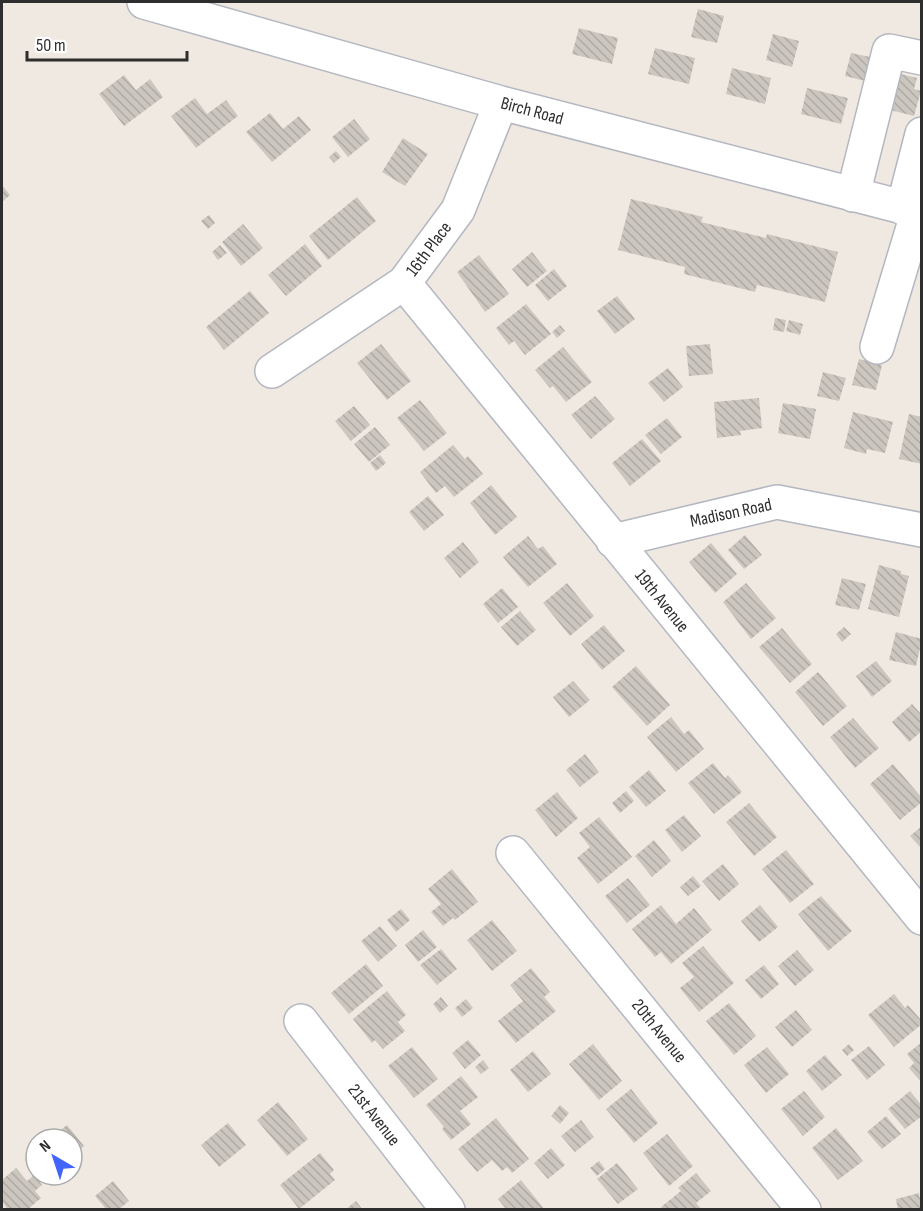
<svg xmlns="http://www.w3.org/2000/svg" width="923" height="1211" font-family="'Sofia Sans Condensed',sans-serif">
<style>
.building{fill:url(#building-back-hatch)}
.lines{fill:none;stroke-linecap:round;stroke-linejoin:round}
.minor-casing{stroke:#b4b7c1;stroke-width:36}
.minor{stroke:#fff;stroke-width:33}
.labels{text-anchor:middle;dominant-baseline:central;stroke-width:5;stroke-linejoin:round;paint-order:stroke}
.street-label{font-size:18px;fill:#2e2e2e;stroke:#fff}
</style>
<defs>
<pattern id="building-back-hatch" width="6" height="6" patternUnits="userSpaceOnUse" patternTransform="scale(1.5)"><rect width="6" height="6" fill="#cbc7bf"/><path d="M-1 5l2 2M0 0l6 6M5-1l2 2" fill="none" stroke="#afaba4"/></pattern>
</defs>
<rect width="100%" height="100%" fill="#efe9e1"/>
<!-- building -->
<path class="building" d="M698,9L724,16L717,43L691,37Z
M579,28L618,38L612,64L572,54Z
M773,34L799,41L792,67L766,60Z
M655,48L695,58L689,84L648,74Z
M851,53L875,58L869,82L845,76Z
M732,68L771,78L765,104L726,94Z
M892,72L917,78L914,89L921,91L914,116L882,108Z
M124,75L136,90L150,79L163,97L124,126L99,94Z
M807,88L848,98L841,124L801,114Z
M195,98L207,114L226,100L238,116L196,148L171,116Z
M270,113L283,129L299,116L311,130L272,162L246,132Z
M354,119L370,139L348,157L332,137Z
M403,138L428,154L405,186L382,172Z
M336,151L341,157L334,163L329,157Z
M2,185L10,195L2,202Z
M357,197L376,221L328,260L309,236Z
M631,199L703,217L701,222L766,238L767,234L838,252L825,302L757,285L755,292L684,274L685,267L618,250Z
M209,215L215,223L208,229L201,221Z
M243,224L263,248L241,266L222,242Z
M305,244L322,266L286,296L268,275Z
M220,245L227,253L218,260L212,252Z
M532,252L547,271L527,287L512,269Z
M479,255L509,294L485,312L457,272Z
M554,269L567,286L548,301L535,285Z
M250,291L269,313L224,350L206,327Z
M617,296L635,319L615,334L597,311Z
M526,304L551,334L525,355L514,341L509,345L496,328Z
M775,318L786,320L784,332L773,330Z
M789,320L803,324L800,335L786,331Z
M560,325L565,331L557,338L552,332Z
M381,344L411,381L387,400L357,363Z
M710,344L713,374L689,376L686,346Z
M563,347L592,382L566,402L553,386L550,388L535,370Z
M859,359L882,365L876,390L852,385Z
M668,368L683,387L664,402L648,383Z
M823,372L846,378L839,401L817,396Z
M595,396L615,419L591,439L571,415Z
M759,398L762,428L740,431L741,435L717,438L714,402Z
M420,400L447,433L424,451L397,418Z
M783,403L816,409L810,439L778,433Z
M354,406L370,425L351,441L335,421Z
M853,412L893,422L885,453L867,449L866,454L844,448Z
M909,414L922,417V464L899,459Z
M667,418L682,437L661,454L645,435Z
M375,427L390,445L369,462L354,444Z
M642,439L661,461L630,486L612,463Z
M453,445L465,459L468,456L483,474L454,497L445,486L436,493L420,472Z
M380,455L386,463L376,471L370,463Z
M491,485L517,517L495,535L470,503Z
M428,496L444,515L424,531L409,512Z
M745,535L762,555L744,569L728,550Z
M528,536L538,549L543,546L557,564L528,587L503,557Z
M463,542L479,562L460,578L444,558Z
M711,543L737,574L715,593L689,562Z
M879,565L901,571V574L909,576L899,617L868,609Z
M842,578L866,584L859,610L835,605Z
M567,583L594,616L570,636L543,603Z
M746,583L776,618L751,639L723,602Z
M502,588L518,607L498,623L483,604Z
M520,611L536,630L517,646L501,627Z
M604,625L625,651L602,670L581,644Z
M844,627L851,634L842,642L836,634Z
M782,628L812,664L790,683L759,647Z
M896,632L922,639L916,666L889,660Z
M876,661L892,681L872,697L856,676Z
M636,666L670,705L647,726L612,687Z
M818,672L847,706L823,726L795,692Z
M573,681L590,700L569,717L553,697Z
M912,704L922,715V731L909,742L892,722Z
M671,717L684,734L689,730L704,749L676,772L647,737Z
M853,718L879,748L855,768L830,737Z
M585,754L599,772L580,787L566,770Z
M713,763L725,778L728,775L742,792L714,814L688,783Z
M893,764L922,798V802L900,820L870,784Z
M649,770L666,791L646,807L629,787Z
M626,791L634,801L620,813L612,803Z
M557,792L578,818L556,837L535,810Z
M749,803L777,837L754,856L726,822Z
M684,815L701,836L682,852L665,830Z
M599,817L632,857L598,884L577,858L590,847L579,833Z
M922,826V849L910,836Z
M654,840L671,861L652,877L635,856Z
M786,850L814,884L790,903L762,869Z
M723,864L739,884L719,901L702,881Z
M452,869L478,902L455,920L453,918L443,926L431,912L441,904L428,889Z
M693,876L701,886L688,896L680,887Z
M628,878L650,905L627,923L605,896Z
M821,896L852,931L828,951L798,914Z
M661,905L676,924L694,908L712,930L671,964L661,952L655,957L632,929Z
M760,905L778,927L759,942L741,921Z
M401,909L410,920L396,932L387,920Z
M492,920L517,951L492,971L467,940Z
M380,926L397,946L378,962L361,941Z
M423,930L437,947L418,962L405,945Z
M703,946L734,983L699,1012L680,988L694,977L682,963Z
M441,949L457,969L437,985L420,965Z
M797,950L814,970L795,986L778,966Z
M366,964L383,986L349,1014L331,993Z
M764,965L779,984L761,999L745,980Z
M531,968L550,992L544,997L556,1011L516,1043L498,1021L523,1001L510,985Z
M387,991L406,1015L398,1022L405,1031L383,1049L375,1040L372,1043L353,1019Z
M894,994L905,1008L908,1005L922,1021V1024L894,1047L868,1015Z
M441,997L448,1006L440,1013L433,1004Z
M466,999L473,1008L462,1017L455,1008Z
M729,1003L756,1036L734,1055L706,1021Z
M796,1010L812,1030L792,1047L775,1027Z
M468,1040L481,1055L465,1069L452,1053Z
M922,1042V1083L909,1068L914,1063L907,1054Z
M593,1044L622,1081L599,1100L569,1064Z
M849,1044L854,1050L847,1056L842,1050Z
M869,1046L885,1065L867,1080L851,1060Z
M412,1047L438,1079L414,1098L388,1066Z
M767,1047L789,1074L766,1093L744,1065Z
M533,1051L551,1074L528,1092L510,1070Z
M825,1055L842,1075L822,1091L806,1071Z
M483,1060L489,1068L481,1074L475,1067Z
M461,1076L478,1097L460,1111L471,1124L451,1140L442,1129L444,1127L426,1105Z
M631,1089L658,1123L634,1143L606,1109Z
M804,1091L825,1117L803,1136L781,1109Z
M910,1091L922,1106V1116L905,1129L888,1109Z
M278,1102L308,1139L287,1156L257,1120Z
M560,1105L569,1113L560,1124L551,1116Z
M886,1116L901,1134L882,1149L867,1132Z
M496,1118L529,1159L512,1173L507,1167L502,1171L492,1160L477,1172L458,1149Z
M581,1120L594,1137L575,1152L561,1136Z
M228,1123L246,1145L219,1167L201,1145Z
M67,1125L84,1146L72,1156V1139H49Z
M836,1128L863,1161L838,1180L812,1148Z
M667,1134L693,1166L669,1186L643,1153Z
M551,1148L565,1165L548,1179L534,1163Z
M320,1153L334,1170L330,1174L335,1180L299,1209L280,1185Z
M599,1161L605,1169L597,1176L590,1168Z
M617,1163L638,1189L618,1204L597,1179Z
M16,1168L27,1181L34,1175L42,1185L35,1191L41,1198L27,1210H8L2,1201V1180Z
M696,1173L711,1191L696,1203L702,1210H663L661,1207L681,1191L678,1188Z
M521,1180L545,1210H507L498,1199Z
M113,1181L129,1201L118,1210H107L95,1196Z
M919,1193L922,1210H898L896,1199Z
M356,1201L363,1210H345Z"/>
<g class="lines">
<defs>
<path id="minor" d="M144,2L501,103L922,212
M853,195L889,51L922,58
M903,208L922,134
M404,283L922,918
M877,347L918,211
M272,371L404,283L458,210L501,103
M613,541L777,502L922,530
M513,853L804,1210
M301,1021L448,1210"/>
</defs>
<!-- minor casing -->
<use href="#minor" class="minor-casing"/>
<!-- minor -->
<use href="#minor" class="minor"/>
</g>
<g class="labels">
<!-- street labels -->
<g class="street-label">
<text transform="translate(532 111) rotate(15)">Birch Road</text>
<text transform="translate(429 249) rotate(-53)">16th Place</text>
<text transform="translate(731 513) rotate(-12)">Madison Road</text>
<text transform="translate(662 601) rotate(51)">19th Avenue</text>
<text transform="translate(659 1031) rotate(51)">20th Avenue</text>
<text transform="translate(374 1115) rotate(52)">21st Avenue</text>
</g>
</g>
<!-- border -->
<rect width="923" height="1211" fill="none" stroke="#2e2e2e" stroke-width="6"/>
<!-- north arrow -->
<g transform="translate(54 1157) rotate(321)"><circle r="28" fill="#ffffff" stroke="#ababab" stroke-width="1.5"/>
<path d="M0-4.5L10 22L0 15L-10 22Z" fill="#4264fb"/>
<text y="-9" font-size="16" font-weight="bold" text-anchor="middle" fill="#2e2e2e">N</text>
</g>
<!-- scale -->
<path d="M27 51v9h160v-9" fill="none" stroke="#2e2e2e" stroke-width="3"/>
<text x="36" y="51" font-size="18" fill="#2e2e2e" stroke="#ffffff" stroke-width="4.5" paint-order="stroke">50 m</text>
</svg>
